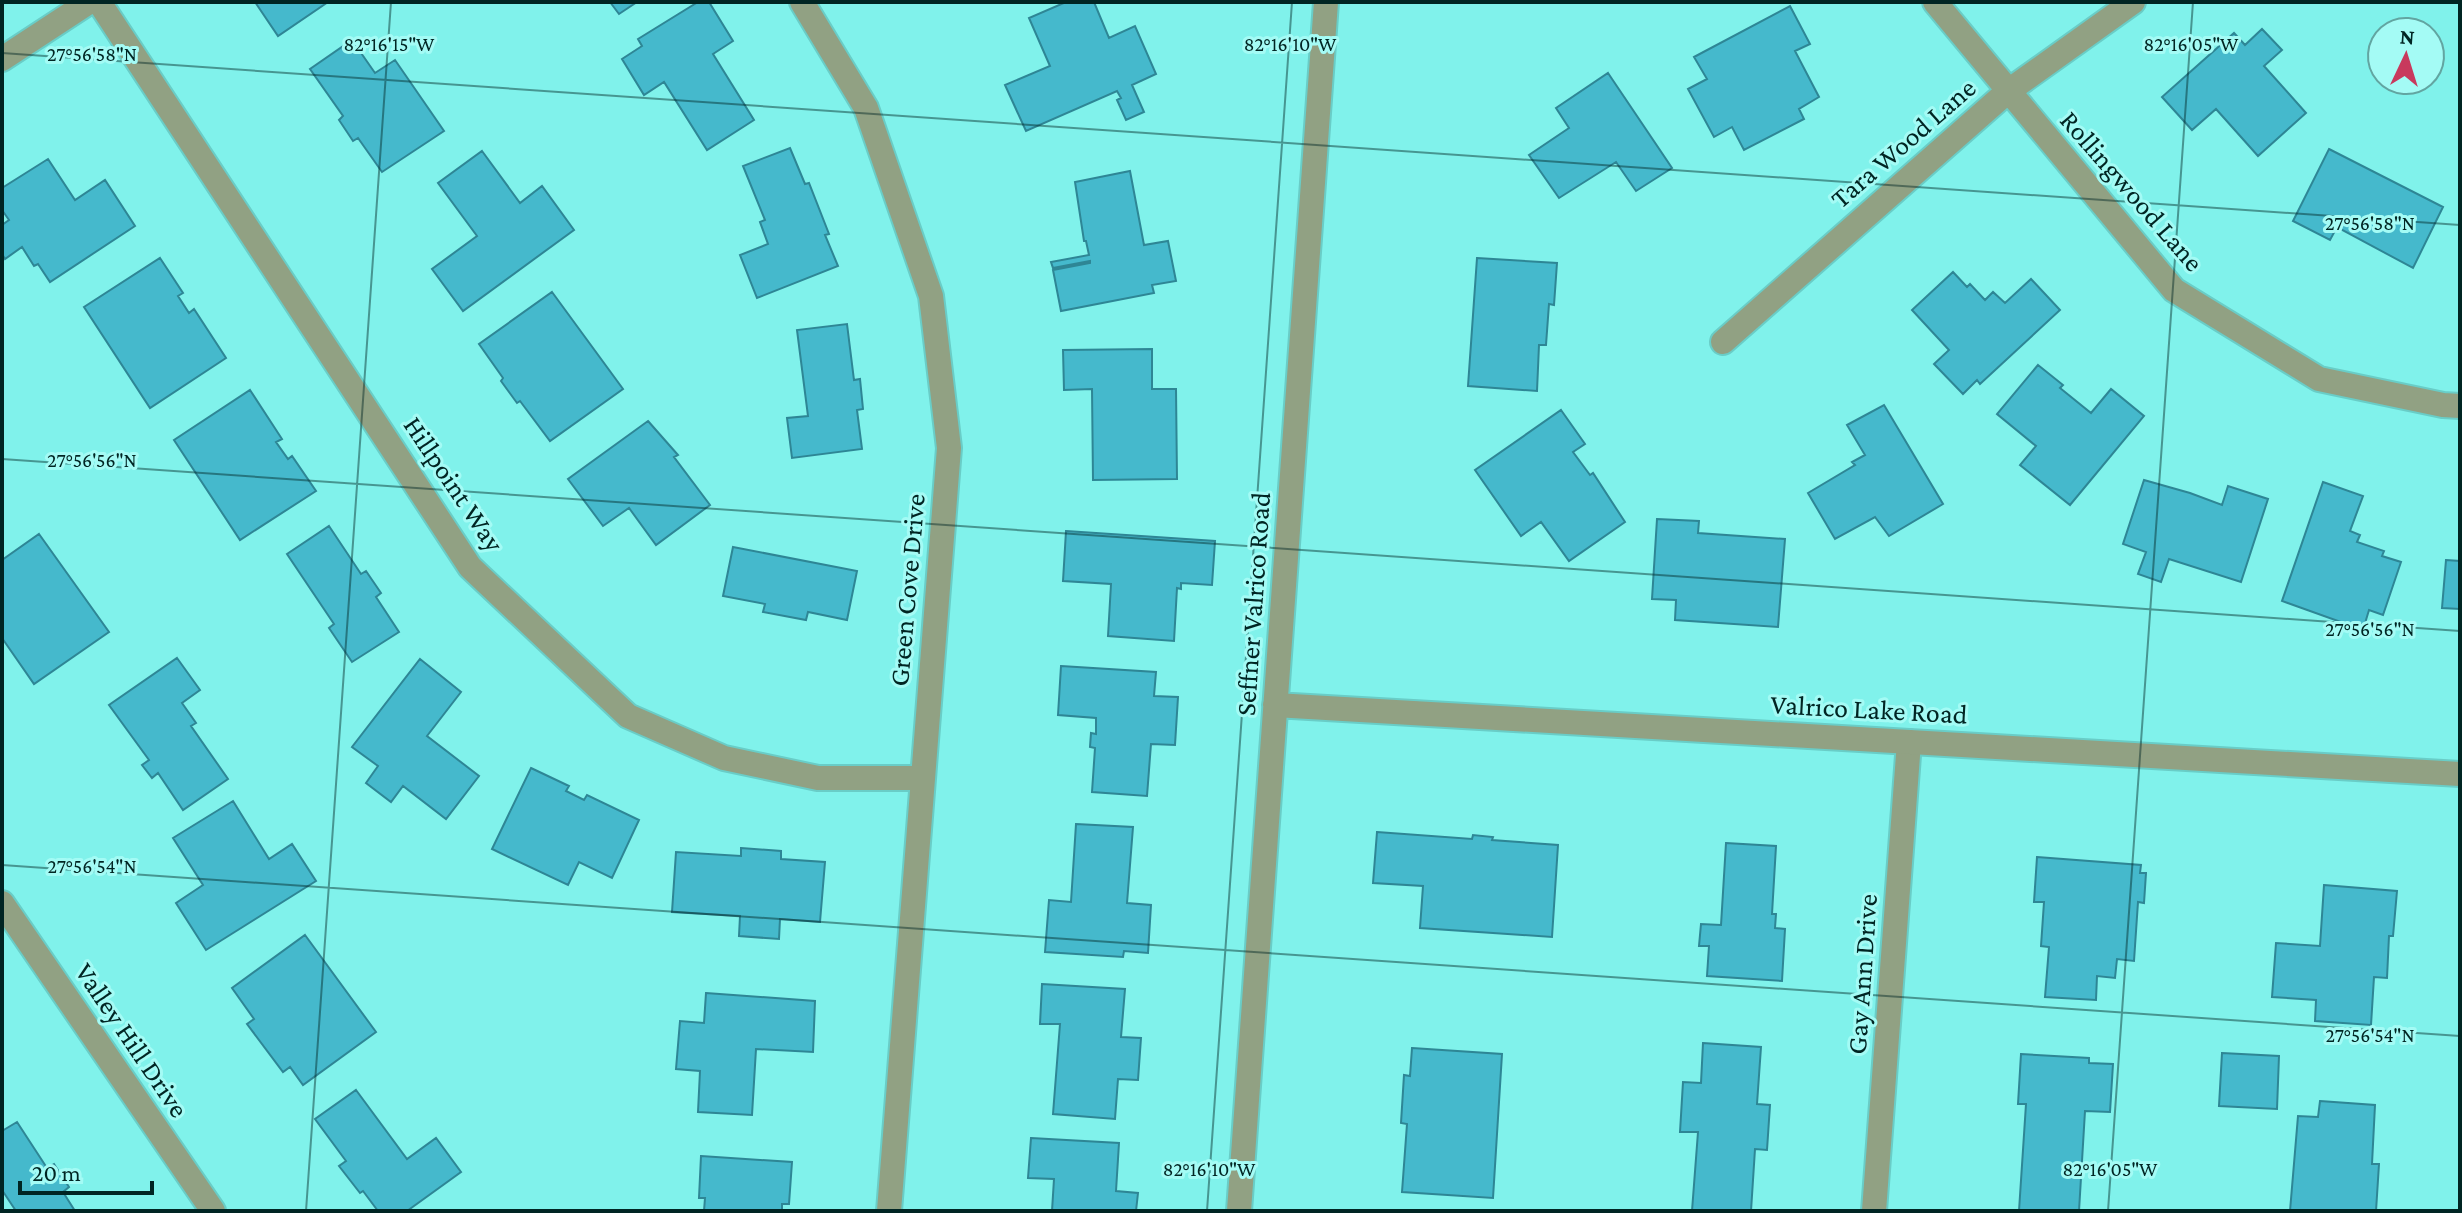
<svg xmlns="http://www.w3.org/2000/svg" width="2462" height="1213" font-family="'Crimson Pro',serif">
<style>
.building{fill:#45b9cc;stroke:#2e8695;stroke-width:2}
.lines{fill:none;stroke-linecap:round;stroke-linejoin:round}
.minor-casing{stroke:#69cdc7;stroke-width:28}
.tertiary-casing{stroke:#69cdc7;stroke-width:28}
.minor{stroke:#91a183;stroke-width:24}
.tertiary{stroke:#91a183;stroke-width:24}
.ticks{fill:none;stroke:#002523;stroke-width:2;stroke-opacity:0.45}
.labels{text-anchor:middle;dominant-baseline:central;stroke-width:6;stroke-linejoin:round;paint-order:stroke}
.street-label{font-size:28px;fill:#002523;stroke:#a4fbf5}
.ticks-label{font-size:20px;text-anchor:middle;fill:#002523;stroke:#a4fbf5;stroke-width:6;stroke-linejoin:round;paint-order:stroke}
</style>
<rect width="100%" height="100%" fill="#80f2eb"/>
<!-- building -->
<path class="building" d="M255,2H328L278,36Z
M610,2H637L619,14Z
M698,2H709L733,41L713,54L754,120L707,150L664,82L644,95L622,59L642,46L638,39Z
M1066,2H1094L1109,38L1135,26L1156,74L1132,85L1144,112L1126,120L1117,100L1121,98L1117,91L1026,131L1005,85L1050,66L1029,18Z
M1790,6L1810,44L1795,51L1819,97L1799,109L1804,119L1744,150L1732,127L1714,137L1688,89L1707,79L1694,57Z
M2262,29L2282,50L2264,66L2306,113L2258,156L2216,109L2192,130L2162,97L2234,33L2245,45Z
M352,40L375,73L395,60L444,131L382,172L358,138L353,141L339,120L343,116L310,69Z
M1608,73L1672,168L1636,191L1616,162L1559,198L1529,155L1569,128L1556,108Z
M790,148L805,184L809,183L829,234L825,235L838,266L757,298L740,255L768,244L760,222L765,220L743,166Z
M2329,149L2443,207L2413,268L2337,227L2330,240L2293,221Z
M482,151L520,203L542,186L574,230L463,311L432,269L477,236L438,183Z
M48,159L75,200L105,180L135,226L50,282L38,264L34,266L22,247L5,259L2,254V225L9,220L2,210V188Z
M1130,171L1144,245L1168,241L1176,281L1152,285L1154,293L1061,311L1053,270L1090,263V261L1053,268L1051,262L1089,255L1086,241H1084L1075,182Z
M160,258L183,293L178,296L189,313L194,309L226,358L150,408L84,307Z
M1477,258L1557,263L1554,305L1549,304L1546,345H1539L1537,391L1468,386Z
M1953,272L1967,287L1970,284L1985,300L1993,292L2005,303L2031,279L2060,310L1980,384L1977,380L1963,394L1934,364L1949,350L1912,310Z
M552,292L623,389L550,441L520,401L517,403L501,381L503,378L479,344Z
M847,324L854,380L860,379L863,409L857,410L862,449L792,458L787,418L808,416L797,330Z
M1152,349V389H1176L1177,479L1093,480L1092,389L1064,390L1063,350Z
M2038,365L2063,385L2060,388L2091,413L2111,389L2144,416L2070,505L2020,465L2036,446L1997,414Z
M250,390L282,439L276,442L288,459L292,456L316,491L240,540L174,440Z
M1884,405L1943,504L1889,536L1875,517L1835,539L1808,493L1855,465L1852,462L1865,455L1847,425Z
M1561,410L1585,444L1573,452L1590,475L1593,473L1625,522L1569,561L1541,522L1521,536L1475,470Z
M648,421L678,455L674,457L710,505L656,545L629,508L603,526L568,479Z
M2144,480L2190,493L2222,505L2228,486L2268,499L2241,582L2169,559L2161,582L2138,574L2146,552L2123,544Z
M2323,482L2363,496L2350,531L2360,535L2357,542L2384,551L2382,556L2401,562L2383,615L2369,610L2363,630L2282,601Z
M1657,519L1699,521L1698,533L1785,539L1778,627L1675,620L1676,600L1652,599Z
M329,526L361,574L366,571L381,593L376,597L399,632L352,662L329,628L334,624L287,554Z
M1066,531L1215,541L1212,585L1181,583V589L1177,588L1174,641L1108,636L1111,584L1063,581Z
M39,534L109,632L34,684L2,638V560Z
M733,547L857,571L847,620L808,612L806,620L763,612L765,604L723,596Z
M2446,560L2460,561V609L2442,608Z
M177,658L200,690L182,703L196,723L191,726L228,779L183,810L158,773L152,778L142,765L149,760L109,705Z
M420,659L461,692L427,736L479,776L446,819L403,786L391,802L366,783L378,766L352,747Z
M1061,666L1156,672L1154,696L1178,697L1175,745L1151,744L1147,796L1092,792L1095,748L1090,747L1091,733L1096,734V718L1058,715Z
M531,768L569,786L566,791L584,800L587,795L639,820L612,878L579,862L568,885L492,849Z
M233,801L269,859L292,844L316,881L206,950L176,903L203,885L173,838Z
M1076,824L1133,827L1127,903L1151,905L1148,953L1124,951L1123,957L1045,952L1049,900L1071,902Z
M1377,832L1472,839L1473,835L1493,837L1492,840L1558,845L1552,937L1420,928L1423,886L1373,883Z
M1726,843L1776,846L1772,914H1776L1775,928L1785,929L1782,981L1707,976L1709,946H1699L1701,924L1721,925Z
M741,848L781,851V859L825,862L820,922L780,919L779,939L739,936L740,916L672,912L676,852L741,856Z
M2037,857L2141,865L2140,873H2146L2144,903L2138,902L2134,961L2117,959L2115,978L2097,976L2096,1000L2045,997L2049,947L2041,946L2044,902H2034Z
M2324,885L2397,891L2393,936H2389L2387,978L2374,977L2371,1025L2315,1021L2316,1000L2272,997L2276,943L2320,946Z
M305,935L376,1032L303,1085L290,1067L283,1072L247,1024L254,1019L232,988Z
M1042,984L1125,989L1121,1037L1141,1038L1138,1080L1118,1079L1115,1119L1053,1114L1060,1024H1040Z
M706,993L815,1001L813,1052L756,1049L752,1115L698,1112L700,1071L676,1069L680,1021L704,1023Z
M1703,1043L1761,1047L1757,1104L1770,1105L1767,1150L1755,1149L1751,1211H1692L1698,1132H1680L1683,1082L1701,1083Z
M1412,1048L1502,1054L1493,1198L1402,1192L1407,1124L1401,1123L1404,1075L1410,1076Z
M2222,1053L2279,1056L2277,1109L2219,1106Z
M2021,1054L2089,1058V1063L2113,1064L2110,1112L2085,1111L2079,1211H2019L2026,1104H2018Z
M356,1090L407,1159L436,1138L461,1172L407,1211H378L363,1191L360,1193L339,1166L346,1161L315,1119Z
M2320,1101L2375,1105L2372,1164H2379L2376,1211H2290L2298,1116L2318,1117Z
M17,1122L47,1168L54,1164L69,1187L63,1192L75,1211H16L2,1190V1131Z
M1031,1138L1119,1143L1116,1191L1138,1193L1136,1211H1052L1054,1179L1028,1178Z
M701,1156L792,1162L789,1204H782V1211H704L705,1198H699Z"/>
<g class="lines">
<defs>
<path id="minor" d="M99,2L470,567L628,716L724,758L818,778H923
M802,2L866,108L931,296L949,448L889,1211
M1935,2L2174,290L2319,379L2443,405L2460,406
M2,59L89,2
M1723,342L2007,92L2133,2
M2,903L213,1211
M1874,1211L1909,742"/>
<path id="tertiary" d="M1275,705L2460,774
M1239,1211L1326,2"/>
</defs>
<!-- minor casing -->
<use href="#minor" class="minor-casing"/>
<!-- tertiary casing -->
<use href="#tertiary" class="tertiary-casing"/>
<!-- minor -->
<use href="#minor" class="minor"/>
<!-- tertiary -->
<use href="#tertiary" class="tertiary"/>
</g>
<!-- ticks -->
<path class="ticks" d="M2,53L2460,225M2,459L2460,631M2,865L2460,1036M306,1211L391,2M1207,1211L1292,2M2108,1211L2193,2"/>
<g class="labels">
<!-- street labels -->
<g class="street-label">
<text transform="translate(1903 143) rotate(-41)">Tara Wood Lane</text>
<text transform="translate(2132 191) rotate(49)">Rollingwood Lane</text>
<text transform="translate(454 484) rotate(56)">Hillpoint Way</text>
<text transform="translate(907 590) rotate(-85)">Green Cove Drive</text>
<text transform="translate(1253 604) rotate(-86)">Seffner Valrico Road</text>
<text transform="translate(1869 709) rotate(3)">Valrico Lake Road</text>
<text transform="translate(1862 974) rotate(-86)">Gay Ann Drive</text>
<text transform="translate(132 1040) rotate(56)">Valley Hill Drive</text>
</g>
</g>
<g class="ticks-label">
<text x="389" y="51">82°16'15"W</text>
<text x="1290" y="51">82°16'10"W</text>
<text x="2191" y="51">82°16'05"W</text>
<text x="92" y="61">27°56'58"N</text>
<text x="2370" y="230">27°56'58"N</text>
<text x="92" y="467">27°56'56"N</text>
<text x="2370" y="636">27°56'56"N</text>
<text x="92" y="873">27°56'54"N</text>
<text x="2370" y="1042">27°56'54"N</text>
<text x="1209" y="1176">82°16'10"W</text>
<text x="2110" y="1176">82°16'05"W</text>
</g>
<!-- border -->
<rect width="2462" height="1213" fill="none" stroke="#002523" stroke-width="8"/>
<!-- north arrow -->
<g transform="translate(2406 56) rotate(4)"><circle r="38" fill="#a4fbf5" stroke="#62a5a1" stroke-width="2"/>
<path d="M0-6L14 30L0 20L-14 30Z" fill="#c8395d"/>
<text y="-12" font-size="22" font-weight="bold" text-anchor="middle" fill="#002523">N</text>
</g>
<!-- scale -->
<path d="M20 1181v12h132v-12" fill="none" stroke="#002523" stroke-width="4"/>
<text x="32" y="1181" font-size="24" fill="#002523" stroke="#a4fbf5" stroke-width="6" paint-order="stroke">20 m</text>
</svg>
